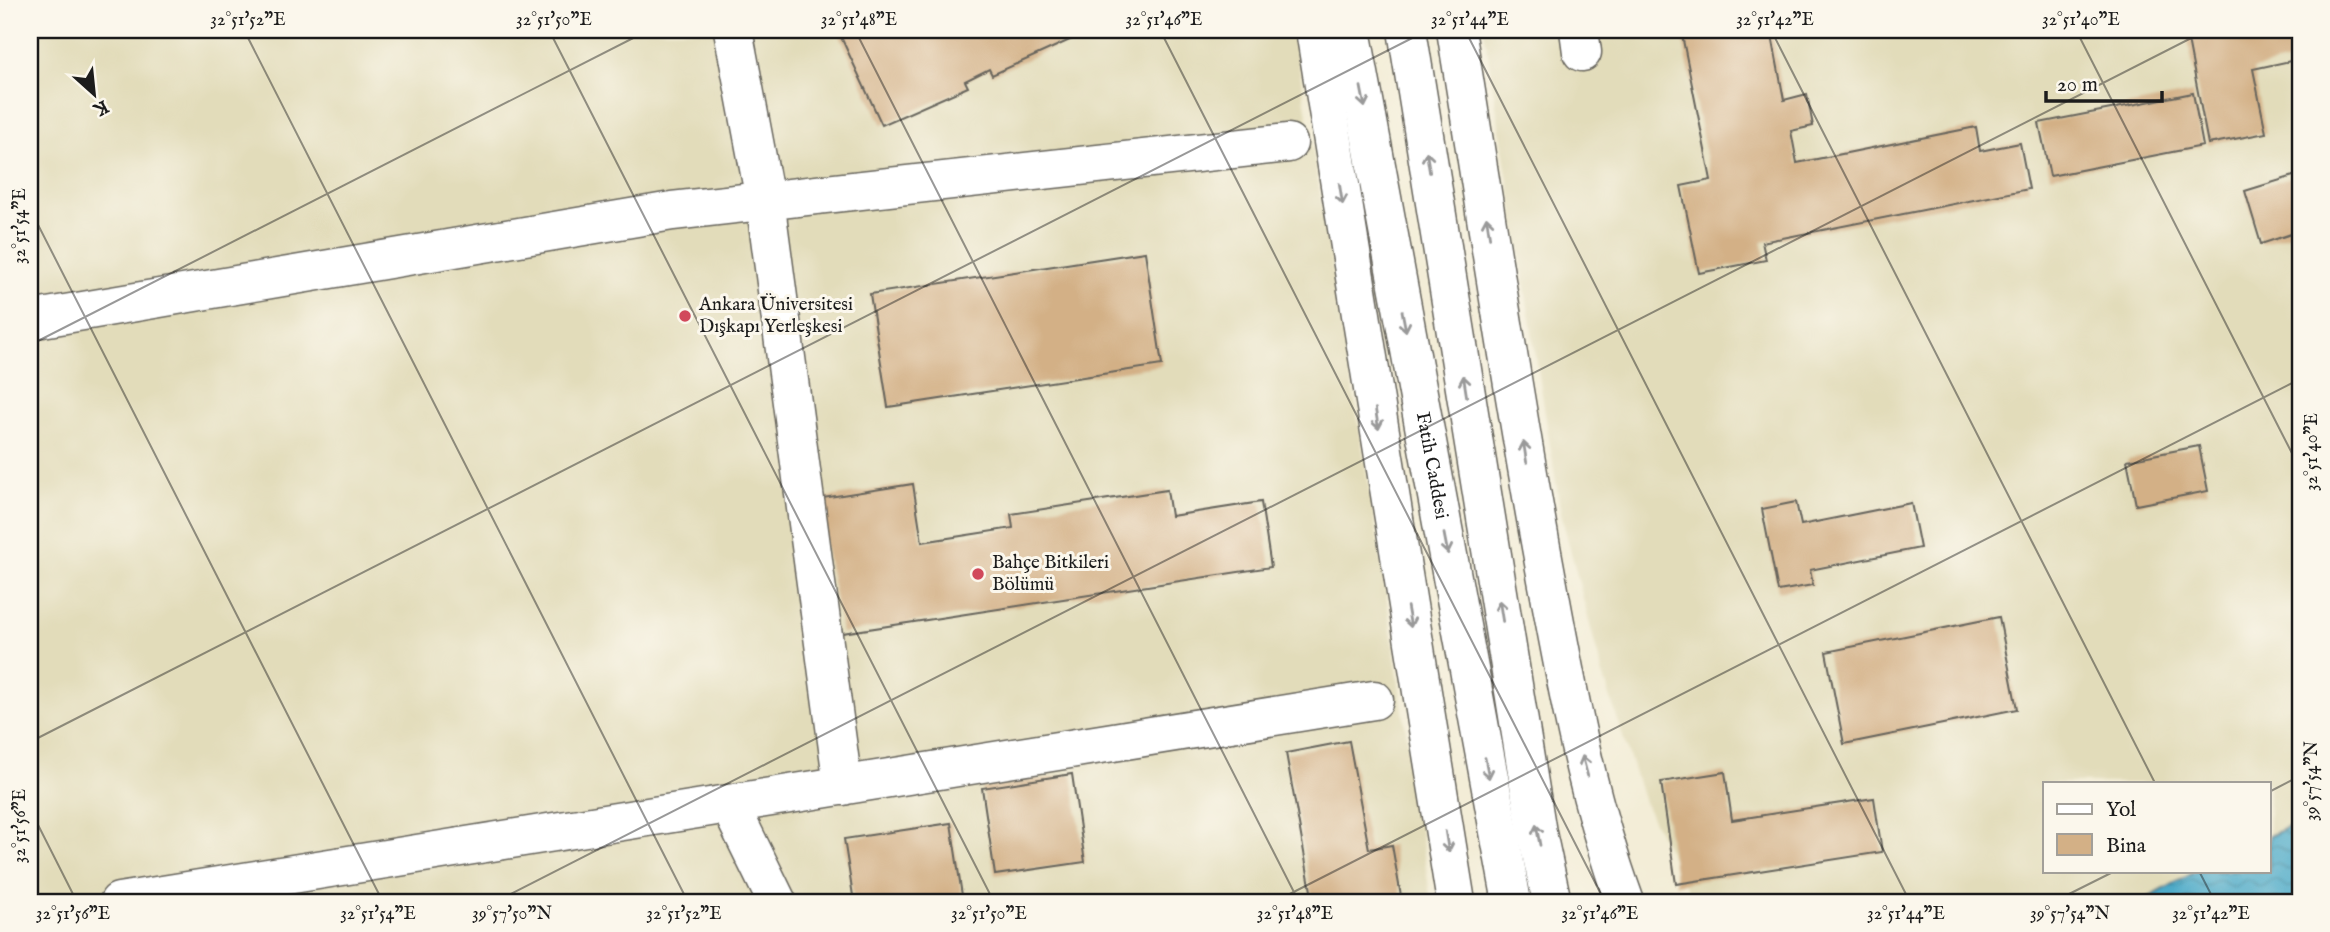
<svg xmlns="http://www.w3.org/2000/svg" width="2330" height="932" font-family="'IM FELL English',serif">
<style>
.built{fill:#e2dcba;fill-rule:evenodd}
.water{fill:url(#water-waves);stroke:#326272;stroke-width:2}
.building{fill:#d3b086}
.lines{fill:none;stroke-linecap:round;stroke-linejoin:round}
.minor-casing{stroke:#67655d;stroke-width:41}
.primary-casing{stroke:#67655d;stroke-width:41}
.minor{stroke:#fff;stroke-width:38}
.primary{stroke:#fff;stroke-width:38}
.oneway{stroke:#999}
.ticks{fill:none;stroke:#1c1c1c;stroke-width:2;stroke-opacity:0.45}
.poi-dot{fill:#d1495b;stroke:#fbf7ec;stroke-width:2.5}
.labels{text-anchor:middle;dominant-baseline:central;stroke-width:6;stroke-linejoin:round;paint-order:stroke}
.poi-label{font-size:19px;fill:#1c1c1c;stroke:#fbf7ec;text-anchor:start}
.street-label{font-size:19px;fill:#1c1c1c;stroke:#fbf7ec}
.neatline{fill:none;stroke:#1c1c1c;stroke-width:2.5}
.ticks-label{font-size:18px;text-anchor:middle;fill:#1c1c1c}
</style>
<defs>
<pattern id="water-waves" width="16" height="10" patternUnits="userSpaceOnUse" patternTransform="scale(1.75)"><rect width="16" height="10" fill="#48a9c8"/><path d="M0 5q4-4 8 0t8 0" fill="none" stroke="#3b89a2"/></pattern>
</defs>
<rect width="100%" height="100%" fill="#fbf7ec"/>
<filter id="ink" filterUnits="userSpaceOnUse"><feTurbulence type="fractalNoise" baseFrequency=".0143" numOctaves="2"/><feDisplacementMap in="SourceGraphic" scale="14" xChannelSelector="R" yChannelSelector="G"/><feConvolveMatrix kernelMatrix="1 2 1 2 8 2 1 2 1" color-interpolation-filters="sRGB"/></filter>
<filter id="wash" filterUnits="userSpaceOnUse"><feTurbulence type="fractalNoise" baseFrequency=".00686" numOctaves="4" result="noise"/><feDisplacementMap in="SourceGraphic" scale="28" xChannelSelector="R" yChannelSelector="G"/><feGaussianBlur stdDeviation="1.57" result="paint"/><feColorMatrix in="noise" values="0 0 0 0 0 0 0 0 0 0 0 0 0 0 0 0 0 1.4 0 .05"/><feComposite in="paint" operator="in"/></filter>
<g filter="url(#wash)">
<rect width="100%" height="100%" fill="#f3edd7"/>
<!-- built -->
<path class="built" d="M30,30H1293L1380,554L1431,902H30Z
M1484,30H2300V902H1694L1644,802L1602,671L1561,514ZM2045,783H2269V871H2045Z"/>
<!-- water -->
<path class="water" d="M2300,822V902H2141L2197,871H2269V836Z"/>
<g id="blocks">
<!-- building -->
<path class="building" d="M851,30H1092L992,75L989,69L965,81L968,87L882,125L840,35Z
M1681,30H1771L1784,100L1807,94L1813,126L1791,131L1797,163L1976,127L1980,151L2020,143L2029,189L1762,242L1766,260L1699,273L1681,186L1711,180Z
M2186,30H2300V59L2253,69L2266,133L2208,144Z
M2193,93L2203,146L2050,176L2039,123Z
M2300,174V231L2261,244L2245,191Z
M1145,252L1162,365L888,407L870,294Z
M2199,446L2208,491L2136,505L2127,460Z
M913,484L922,542L1013,528L1011,514L1167,490L1171,516L1261,502L1271,567L842,633L816,499Z
M1796,502L1801,525L1911,503L1920,548L1810,570L1813,585L1778,591L1762,509Z
M1999,617L2017,709L1844,744L1826,652Z
M1349,741L1369,849L1392,845L1402,902H1313L1286,753Z
M1725,772L1732,820L1874,798L1882,852L1676,884L1661,782Z
M1072,774L1085,862L995,875L982,788Z
M951,823L963,902H854L844,839Z"/>
</g>
</g>
<g filter="url(#ink)">
<use href="#blocks" fill-opacity="0" stroke="#67655d" stroke-width="2"/>
<g class="lines">
<defs>
<path id="minor" d="M733,30L765,200L843,786
M1579,30L1582,52
M30,320L672,211L1288,143
M729,804L777,902
M119,902L1374,700"/>
<g id="primary">
<path d="M1315,30L1456,902"/>
<path id="s1" d="M1351,30L1512,902"/>
<path d="M1407,30L1537,833L1552,902"/>
<path d="M1456,30C1485,207 1511,386 1544,563C1565,677 1585,793 1625,902"/>
</g>
</defs>
<!-- minor casing -->
<use href="#minor" class="minor-casing"/>
<!-- primary casing -->
<use href="#primary" class="primary-casing"/>
<!-- minor -->
<use href="#minor" class="minor"/>
<!-- primary -->
<use href="#primary" class="primary"/>
</g>
<!-- one-way arrows -->
<defs><path id="oneway-shaft" d="M-6 0H5M1.5-3L5.5 0L1.5 3" fill="none" stroke-width="1.6" stroke-linecap="round" stroke-linejoin="round" transform="scale(1.75)"/></defs>
<g class="oneway">
<use href="#oneway-shaft" transform="translate(1363 97) rotate(79)"/>
<use href="#oneway-shaft" transform="translate(1428 162) rotate(-99)"/>
<use href="#oneway-shaft" transform="translate(1341 194) rotate(81)"/>
<use href="#oneway-shaft" transform="translate(1488 227) rotate(-99)"/>
<use href="#oneway-shaft" transform="translate(1404 321) rotate(79)"/>
<use href="#oneway-shaft" transform="translate(1465 386) rotate(-99)"/>
<use href="#oneway-shaft" transform="translate(1377 419) rotate(81)"/>
<use href="#oneway-shaft" transform="translate(1525 452) rotate(-99)"/>
<use href="#oneway-shaft" transform="translate(1446 544) rotate(79)"/>
<use href="#oneway-shaft" transform="translate(1501 611) rotate(-99)"/>
<use href="#oneway-shaft" transform="translate(1409 617) rotate(80)"/>
<use href="#oneway-shaft" transform="translate(1585 766) rotate(-105)"/>
<use href="#oneway-shaft" transform="translate(1487 768) rotate(79)"/>
<use href="#oneway-shaft" transform="translate(1538 835) rotate(-101)"/>
<use href="#oneway-shaft" transform="translate(1447 842) rotate(81)"/>
</g>
</g>
<!-- ticks -->
<path class="ticks" d="M244,30L688,902M549,30L994,902M855,30L1299,902M1160,30L1605,902M1465,30L1910,902M1771,30L2155,783M2076,30L2300,469M30,209L383,902M30,345L649,30M30,742L1428,30M2269,792L2300,776M30,809L77,902M2199,871L2215,902M495,902L2207,30M1274,902L2300,379M2053,902L2115,871"/>
<!-- markers -->
<g class="poi-dot">
<circle cx="685" cy="316" r="7"/>
<circle cx="978" cy="574" r="7"/>
</g>
<g class="labels">
<!-- poi labels -->
<g class="poi-label">
<text x="699" y="305">Ankara Üniversitesi<tspan x="699" dy="22">Dışkapı Yerleşkesi</tspan></text>
<text x="992" y="563">Bahçe Bitkileri<tspan x="992" dy="22">Bölümü</tspan></text>
</g>
<!-- street labels -->
<g class="street-label">
<text stroke="none"><textPath href="#s1" startOffset="443">Fatih Caddesi</textPath></text>
</g>
</g>
<!-- margin -->
<rect width="2330" height="932" fill="none" stroke="#fbf7ec" stroke-width="77"/>
<!-- legend -->
<rect x="2043" y="782" width="228" height="91" fill="#fbf7ec" stroke="#a29f99" stroke-width="2"/>
<rect x="2057" y="804" width="35" height="10" fill="#ffffff" stroke="#a29f99" stroke-width="2"/>
<text x="2106" y="816" font-size="21" fill="#1c1c1c">Yol</text>
<rect x="2057" y="834" width="35" height="21" fill="#d3b086" stroke="#a29f99" stroke-width="2"/>
<text x="2106" y="852" font-size="21" fill="#1c1c1c">Bina</text>
<!-- north arrow -->
<g transform="translate(94 94) rotate(153)" stroke="#fbf7ec" stroke-width="5" paint-order="stroke">
<path d="M0-5L12 26L0 18L-12 26Z" fill="#1c1c1c"/>
<text y="-10" font-size="19" font-weight="bold" text-anchor="middle" fill="#1c1c1c">K</text>
</g>
<!-- scale -->
<path d="M2046 91v10h116v-10" fill="none" stroke="#1c1c1c" stroke-width="3.5"/>
<text x="2057" y="91" font-size="21" fill="#1c1c1c" stroke="#fbf7ec" stroke-width="5" paint-order="stroke">20 m</text>
<rect x="38" y="38" width="2254" height="856" class="neatline"/>
<g class="ticks-label">
<text x="248" y="25">32°51'52"E</text>
<text x="554" y="25">32°51'50"E</text>
<text x="859" y="25">32°51'48"E</text>
<text x="1164" y="25">32°51'46"E</text>
<text x="1470" y="25">32°51'44"E</text>
<text x="1775" y="25">32°51'42"E</text>
<text x="2081" y="25">32°51'40"E</text>
<text transform="translate(19 226) rotate(-90)" y="6">32°51'54"E</text>
<text transform="translate(2311 452) rotate(-90)" y="6">32°51'40"E</text>
<text transform="translate(2311 781) rotate(-90)" y="6">39°57'54"N</text>
<text transform="translate(19 826) rotate(-90)" y="6">32°51'56"E</text>
<text x="73" y="919">32°51'56"E</text>
<text x="378" y="919">32°51'54"E</text>
<text x="512" y="919">39°57'50"N</text>
<text x="684" y="919">32°51'52"E</text>
<text x="989" y="919">32°51'50"E</text>
<text x="1295" y="919">32°51'48"E</text>
<text x="1600" y="919">32°51'46"E</text>
<text x="1906" y="919">32°51'44"E</text>
<text x="2070" y="919">39°57'54"N</text>
<text x="2211" y="919">32°51'42"E</text>
</g>
</svg>
